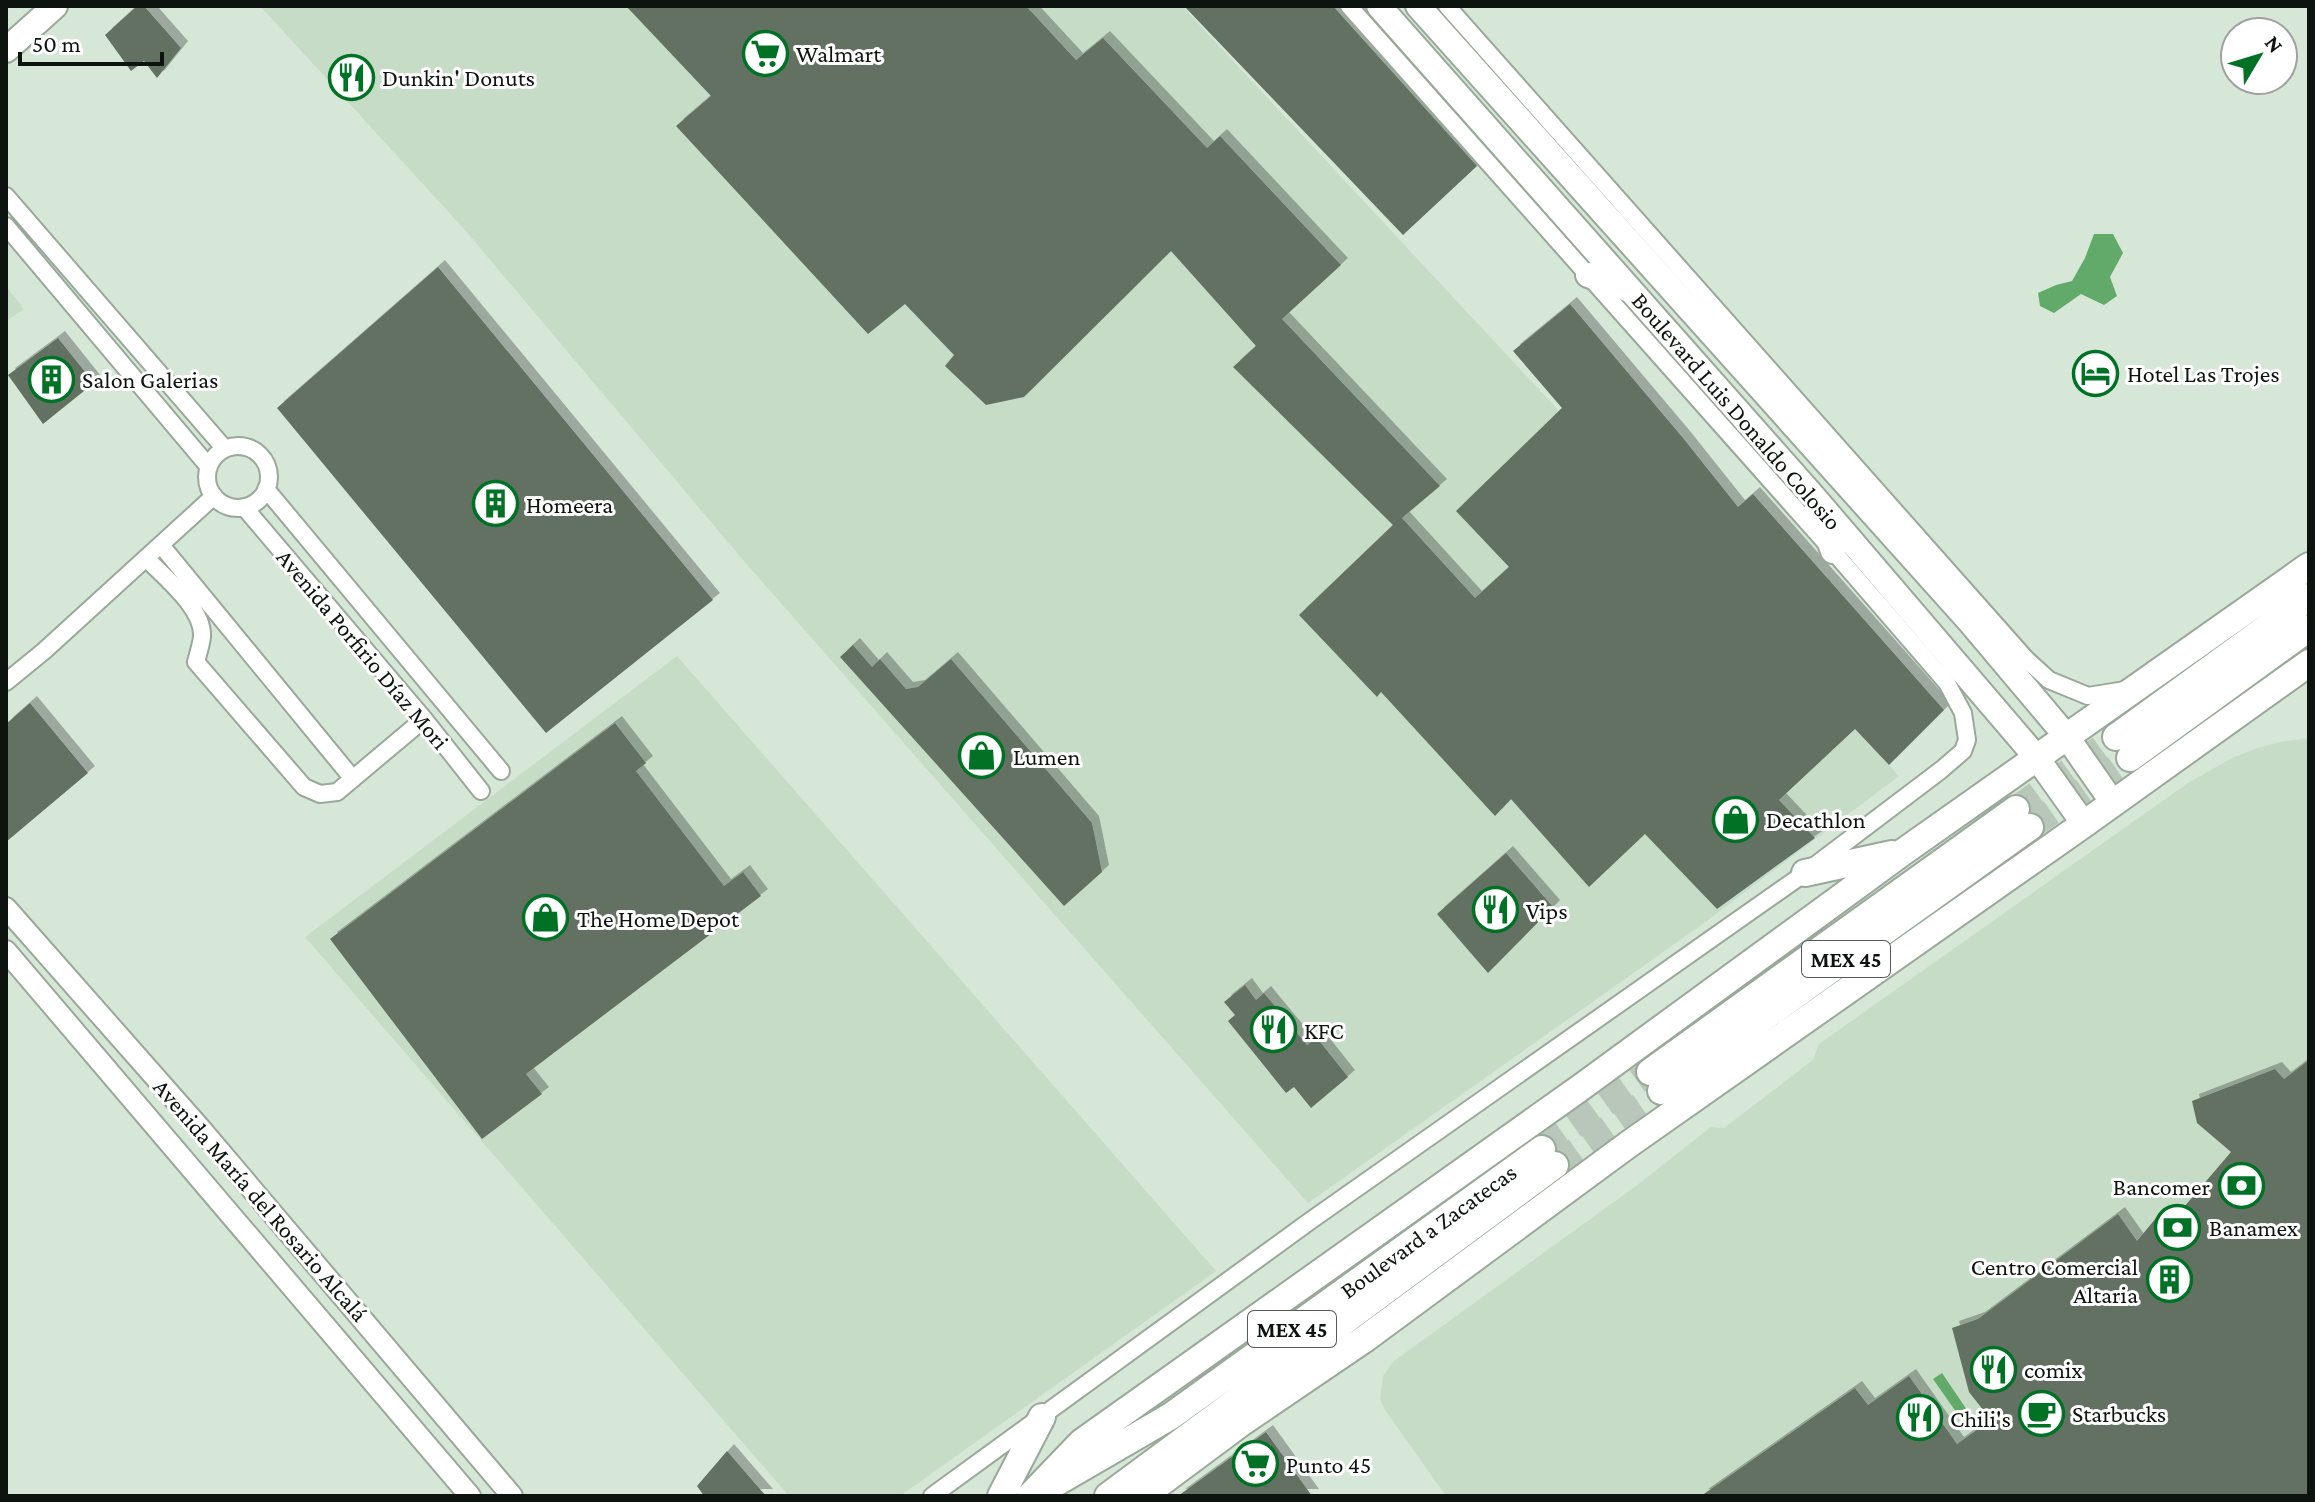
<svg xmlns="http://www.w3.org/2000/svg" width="2315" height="1502" font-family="'Crimson Pro',serif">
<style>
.built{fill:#c6dcc7}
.water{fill:#62aa6a}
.building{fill:#637163;filter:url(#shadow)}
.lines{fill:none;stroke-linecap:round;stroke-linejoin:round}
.primary-tunnel{stroke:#b8c7b9;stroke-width:26;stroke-dasharray:26 13;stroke-linecap:butt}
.minor-casing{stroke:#98a899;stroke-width:20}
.tertiary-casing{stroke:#98a899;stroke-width:24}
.secondary-casing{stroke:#98a899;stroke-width:28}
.primary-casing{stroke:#98a899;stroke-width:30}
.minor{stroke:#fff;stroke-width:16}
.tertiary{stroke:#fff;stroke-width:20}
.secondary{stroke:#fff;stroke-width:24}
.primary{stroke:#fff;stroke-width:26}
.labels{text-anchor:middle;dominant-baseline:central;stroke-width:6;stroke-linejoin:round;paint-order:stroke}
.shield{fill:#fff;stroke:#565a56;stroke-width:2}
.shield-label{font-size:22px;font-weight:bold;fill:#0d130e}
.poi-label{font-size:24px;fill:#0d130e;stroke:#fff;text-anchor:start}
.street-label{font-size:24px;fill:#0d130e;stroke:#fff}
</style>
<defs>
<filter id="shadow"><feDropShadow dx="7" dy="-7" stdDeviation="0" flood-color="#0004"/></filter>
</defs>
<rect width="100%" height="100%" fill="#d6e7d7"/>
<!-- built -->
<path class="built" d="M260,6H1182L1899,776L1700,926L1308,1203L743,560L465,230Z
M6,286L24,309L6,321Z
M677,656L1216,1271L900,1496H789L305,937Z
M2309,738V1496H1446L1385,1410L1380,1399L1383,1376L1394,1361L1636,1186L1711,1127L1724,1128L1813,1060L1819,1044L2188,783L2232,758L2255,749L2279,742Z"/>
<!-- water -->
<path class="water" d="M2094,234H2113L2123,253L2110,277L2117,296L2104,305L2081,294L2054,313L2040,306L2038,293L2056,285L2072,281L2085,258Z
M1942,1373L1969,1413L1961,1419L1933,1379Z"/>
<!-- building -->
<path class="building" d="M137,6H144L181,48L157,78L144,61L131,71L105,35Z
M626,6H1026L1076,60L1103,38L1207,148L1220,136L1341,265L1282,319L1440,486L1402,518L1475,598L1509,567L1456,511L1562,408L1513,351L1570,304L1683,438L1738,507L1753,494L1944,710L1889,765L1855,729L1779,800L1815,838L1717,909L1645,834L1589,887L1511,799L1495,816L1381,692L1377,697L1299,615L1393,525L1233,367L1256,346L1171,251L1024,397L986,405L945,366L954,355L905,304L868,334L676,126L711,96Z
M1184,6H1333L1477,166L1403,235Z
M438,267L713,600L546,733L277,408Z
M58,338L94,383L43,424L8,375Z
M853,645L872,667L880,659L906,689L918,687L951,659L1092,823L1102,872L1064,906L840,657Z
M30,703L88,773L6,842V724Z
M615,723L646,763L636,771L724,886L743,872L761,896L526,1074L542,1094L482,1139L330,939Z
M1506,853L1553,907L1488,973L1437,914Z
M1245,985L1256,1000L1264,993L1307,1045L1317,1038L1348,1077L1311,1108L1294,1087L1286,1093L1228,1021L1235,1015L1224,1002Z
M2309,1060V1496H1701L1855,1388L1868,1405L1909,1376L1957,1444L1991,1420L1969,1392L1952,1328L1978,1319L2118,1214L2137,1241L2156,1218L2166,1228L2231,1152L2197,1123L2192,1101L2275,1069L2284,1079Z
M1266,1432L1312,1496H1178Z
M727,1451L766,1496H704L697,1486Z"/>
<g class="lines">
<!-- primary-tunnel -->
<path class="primary-tunnel" d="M2016,809L2116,737
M2030,827L2130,758
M1542,1149L1650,1072
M1555,1165L1661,1091"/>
<defs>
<path id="minor" d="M1447,6L2026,659L2049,680L2088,696L2125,690
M6,196L225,449
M6,226L209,467
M207 477a31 31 0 1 1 62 0a31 31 0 1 1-62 0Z
M266,489L501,771
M244,507L424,719L481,791
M161,545L353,779
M146,558C164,577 204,608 202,637C201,645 198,654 196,662L304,787L320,794L337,792L424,719
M6,682L44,651L214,496
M932,1496L1310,1221L1805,873L1941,770L1963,751L1967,740L1963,713L1947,683L1833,551L1349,6"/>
<path id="tertiary" d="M6,908L200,1128L512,1496
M6,951L470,1496"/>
<path id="secondary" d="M1379,6L1812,495L2037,758L2084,824
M1418,6L1971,623L2067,737L2113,803
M6,50L55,6
M1588,275L1627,289
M1817,508L1833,551"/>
<path id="primary" d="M2116,737L2309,597
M2130,758L2309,628
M1805,873L1892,854
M1650,1072L2016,809
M1661,1091L2030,827
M1054,1484L1171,1416L1542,1149
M1001,1496L1042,1417
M1030,1496L1082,1442L1580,1088L1903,852L2309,566
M1108,1496L1555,1165
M1139,1496L1159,1484L1241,1423L1366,1338L1629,1144L2084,824L2309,663"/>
</defs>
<!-- minor casing -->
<use href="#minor" class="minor-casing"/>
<!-- tertiary casing -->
<use href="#tertiary" class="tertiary-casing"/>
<!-- secondary casing -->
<use href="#secondary" class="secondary-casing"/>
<!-- primary casing -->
<use href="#primary" class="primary-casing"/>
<!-- minor -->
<use href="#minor" class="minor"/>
<!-- tertiary -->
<use href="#tertiary" class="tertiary"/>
<!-- secondary -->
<use href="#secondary" class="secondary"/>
<!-- primary -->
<use href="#primary" class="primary"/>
</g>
<!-- icons -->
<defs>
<symbol id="supermarket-ring" viewBox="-11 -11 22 22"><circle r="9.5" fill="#fff" stroke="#017225" stroke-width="1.5"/><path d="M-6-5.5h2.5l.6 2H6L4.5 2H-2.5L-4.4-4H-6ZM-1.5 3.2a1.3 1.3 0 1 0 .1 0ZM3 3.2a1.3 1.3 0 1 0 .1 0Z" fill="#017225"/></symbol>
<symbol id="restaurant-ring" viewBox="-11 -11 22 22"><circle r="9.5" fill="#fff" stroke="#017225" stroke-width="1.5"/><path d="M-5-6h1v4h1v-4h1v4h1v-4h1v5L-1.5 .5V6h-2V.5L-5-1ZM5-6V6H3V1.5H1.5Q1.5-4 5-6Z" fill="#017225"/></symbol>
<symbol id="hotel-ring" viewBox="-11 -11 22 22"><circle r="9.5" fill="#fff" stroke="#017225" stroke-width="1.5"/><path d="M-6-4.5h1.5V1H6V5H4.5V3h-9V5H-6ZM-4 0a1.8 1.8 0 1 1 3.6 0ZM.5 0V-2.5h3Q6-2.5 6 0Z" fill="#017225"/></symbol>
<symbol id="building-ring" viewBox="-11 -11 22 22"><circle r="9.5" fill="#fff" stroke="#017225" stroke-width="1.5"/><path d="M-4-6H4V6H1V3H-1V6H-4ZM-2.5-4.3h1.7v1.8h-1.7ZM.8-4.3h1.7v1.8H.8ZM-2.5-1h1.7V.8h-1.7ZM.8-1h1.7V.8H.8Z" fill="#017225"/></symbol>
<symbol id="shop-ring" viewBox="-11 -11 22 22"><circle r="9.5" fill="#fff" stroke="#017225" stroke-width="1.5"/><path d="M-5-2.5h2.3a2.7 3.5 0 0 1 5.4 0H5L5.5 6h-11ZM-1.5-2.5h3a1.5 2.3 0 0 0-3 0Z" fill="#017225"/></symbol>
<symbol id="bank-ring" viewBox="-11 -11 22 22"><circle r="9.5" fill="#fff" stroke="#017225" stroke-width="1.5"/><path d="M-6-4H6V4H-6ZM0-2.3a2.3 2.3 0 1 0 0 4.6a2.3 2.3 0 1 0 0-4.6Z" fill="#017225"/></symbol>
<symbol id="cafe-ring" viewBox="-11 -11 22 22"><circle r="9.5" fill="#fff" stroke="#017225" stroke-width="1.5"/><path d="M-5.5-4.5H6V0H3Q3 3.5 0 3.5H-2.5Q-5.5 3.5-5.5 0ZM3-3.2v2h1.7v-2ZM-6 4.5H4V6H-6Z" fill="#017225"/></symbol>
</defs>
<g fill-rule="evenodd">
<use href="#supermarket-ring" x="740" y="28" width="51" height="51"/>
<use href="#restaurant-ring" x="326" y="52" width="51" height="51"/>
<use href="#hotel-ring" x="2070" y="348" width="51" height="51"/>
<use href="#building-ring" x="26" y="354" width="51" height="51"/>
<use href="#building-ring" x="470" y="478" width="51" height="51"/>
<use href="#shop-ring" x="956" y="730" width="51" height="51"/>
<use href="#shop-ring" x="1710" y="794" width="51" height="51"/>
<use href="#restaurant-ring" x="1470" y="884" width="51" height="51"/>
<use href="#shop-ring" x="520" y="892" width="51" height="51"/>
<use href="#restaurant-ring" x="1248" y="1004" width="51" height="51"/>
<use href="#bank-ring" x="2216" y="1160" width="51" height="51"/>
<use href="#bank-ring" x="2152" y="1202" width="51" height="51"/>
<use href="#building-ring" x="2144" y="1254" width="51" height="51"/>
<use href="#restaurant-ring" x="1968" y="1344" width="51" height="51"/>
<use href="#cafe-ring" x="2016" y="1388" width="51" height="51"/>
<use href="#restaurant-ring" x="1894" y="1392" width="51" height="51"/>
<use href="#supermarket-ring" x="1230" y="1438" width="51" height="51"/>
</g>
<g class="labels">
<!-- shield labels -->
<g class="shield">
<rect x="1802" y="941" width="88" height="36" rx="6"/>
<rect x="1248" y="1311" width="88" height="36" rx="6"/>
</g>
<g class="shield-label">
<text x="1846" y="959">MEX 45</text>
<text x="1292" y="1329">MEX 45</text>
</g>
<!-- poi labels -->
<g class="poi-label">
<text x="796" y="53">Walmart</text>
<text x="382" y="77">Dunkin' Donuts</text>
<text x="2127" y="373">Hotel Las Trojes</text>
<text x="82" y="379">Salon Galerias</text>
<text x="526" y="504">Homeera</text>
<text x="1013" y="756">Lumen</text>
<text x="1766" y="819">Decathlon</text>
<text x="1526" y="910">Vips</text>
<text x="577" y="918">The Home Depot</text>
<text x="1304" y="1030">KFC</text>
<text x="2210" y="1186" text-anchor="end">Bancomer</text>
<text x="2209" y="1227">Banamex</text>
<text x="2138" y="1266" text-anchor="end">Centro Comercial<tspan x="2138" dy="28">Altaria</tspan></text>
<text x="2024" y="1369">comix</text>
<text x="2072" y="1413">Starbucks</text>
<text x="1950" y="1418">Chili's</text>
<text x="1286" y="1464">Punto 45</text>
</g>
<!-- street labels -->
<g class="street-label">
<text transform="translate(1737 411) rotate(49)">Boulevard Luis Donaldo Colosio</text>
<text transform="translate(363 649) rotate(50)">Avenida Porfirio Díaz Mori</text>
<text transform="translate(261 1200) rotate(49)">Avenida María del Rosario Alcalá</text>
<text transform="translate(1428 1231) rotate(-36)">Boulevard a Zacatecas</text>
</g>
</g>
<!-- border -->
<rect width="2315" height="1502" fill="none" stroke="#0d130e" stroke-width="16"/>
<!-- north arrow -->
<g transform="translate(2259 56) rotate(52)"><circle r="38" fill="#ffffff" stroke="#9ea19f" stroke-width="2"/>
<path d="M0-6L14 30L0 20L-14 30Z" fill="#017225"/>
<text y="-12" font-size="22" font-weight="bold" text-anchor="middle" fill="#0d130e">N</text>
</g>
<!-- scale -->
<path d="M20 52v12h142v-12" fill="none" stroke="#0d130e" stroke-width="4"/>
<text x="32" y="52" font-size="24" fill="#0d130e" stroke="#ffffff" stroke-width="6" paint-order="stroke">50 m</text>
</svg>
